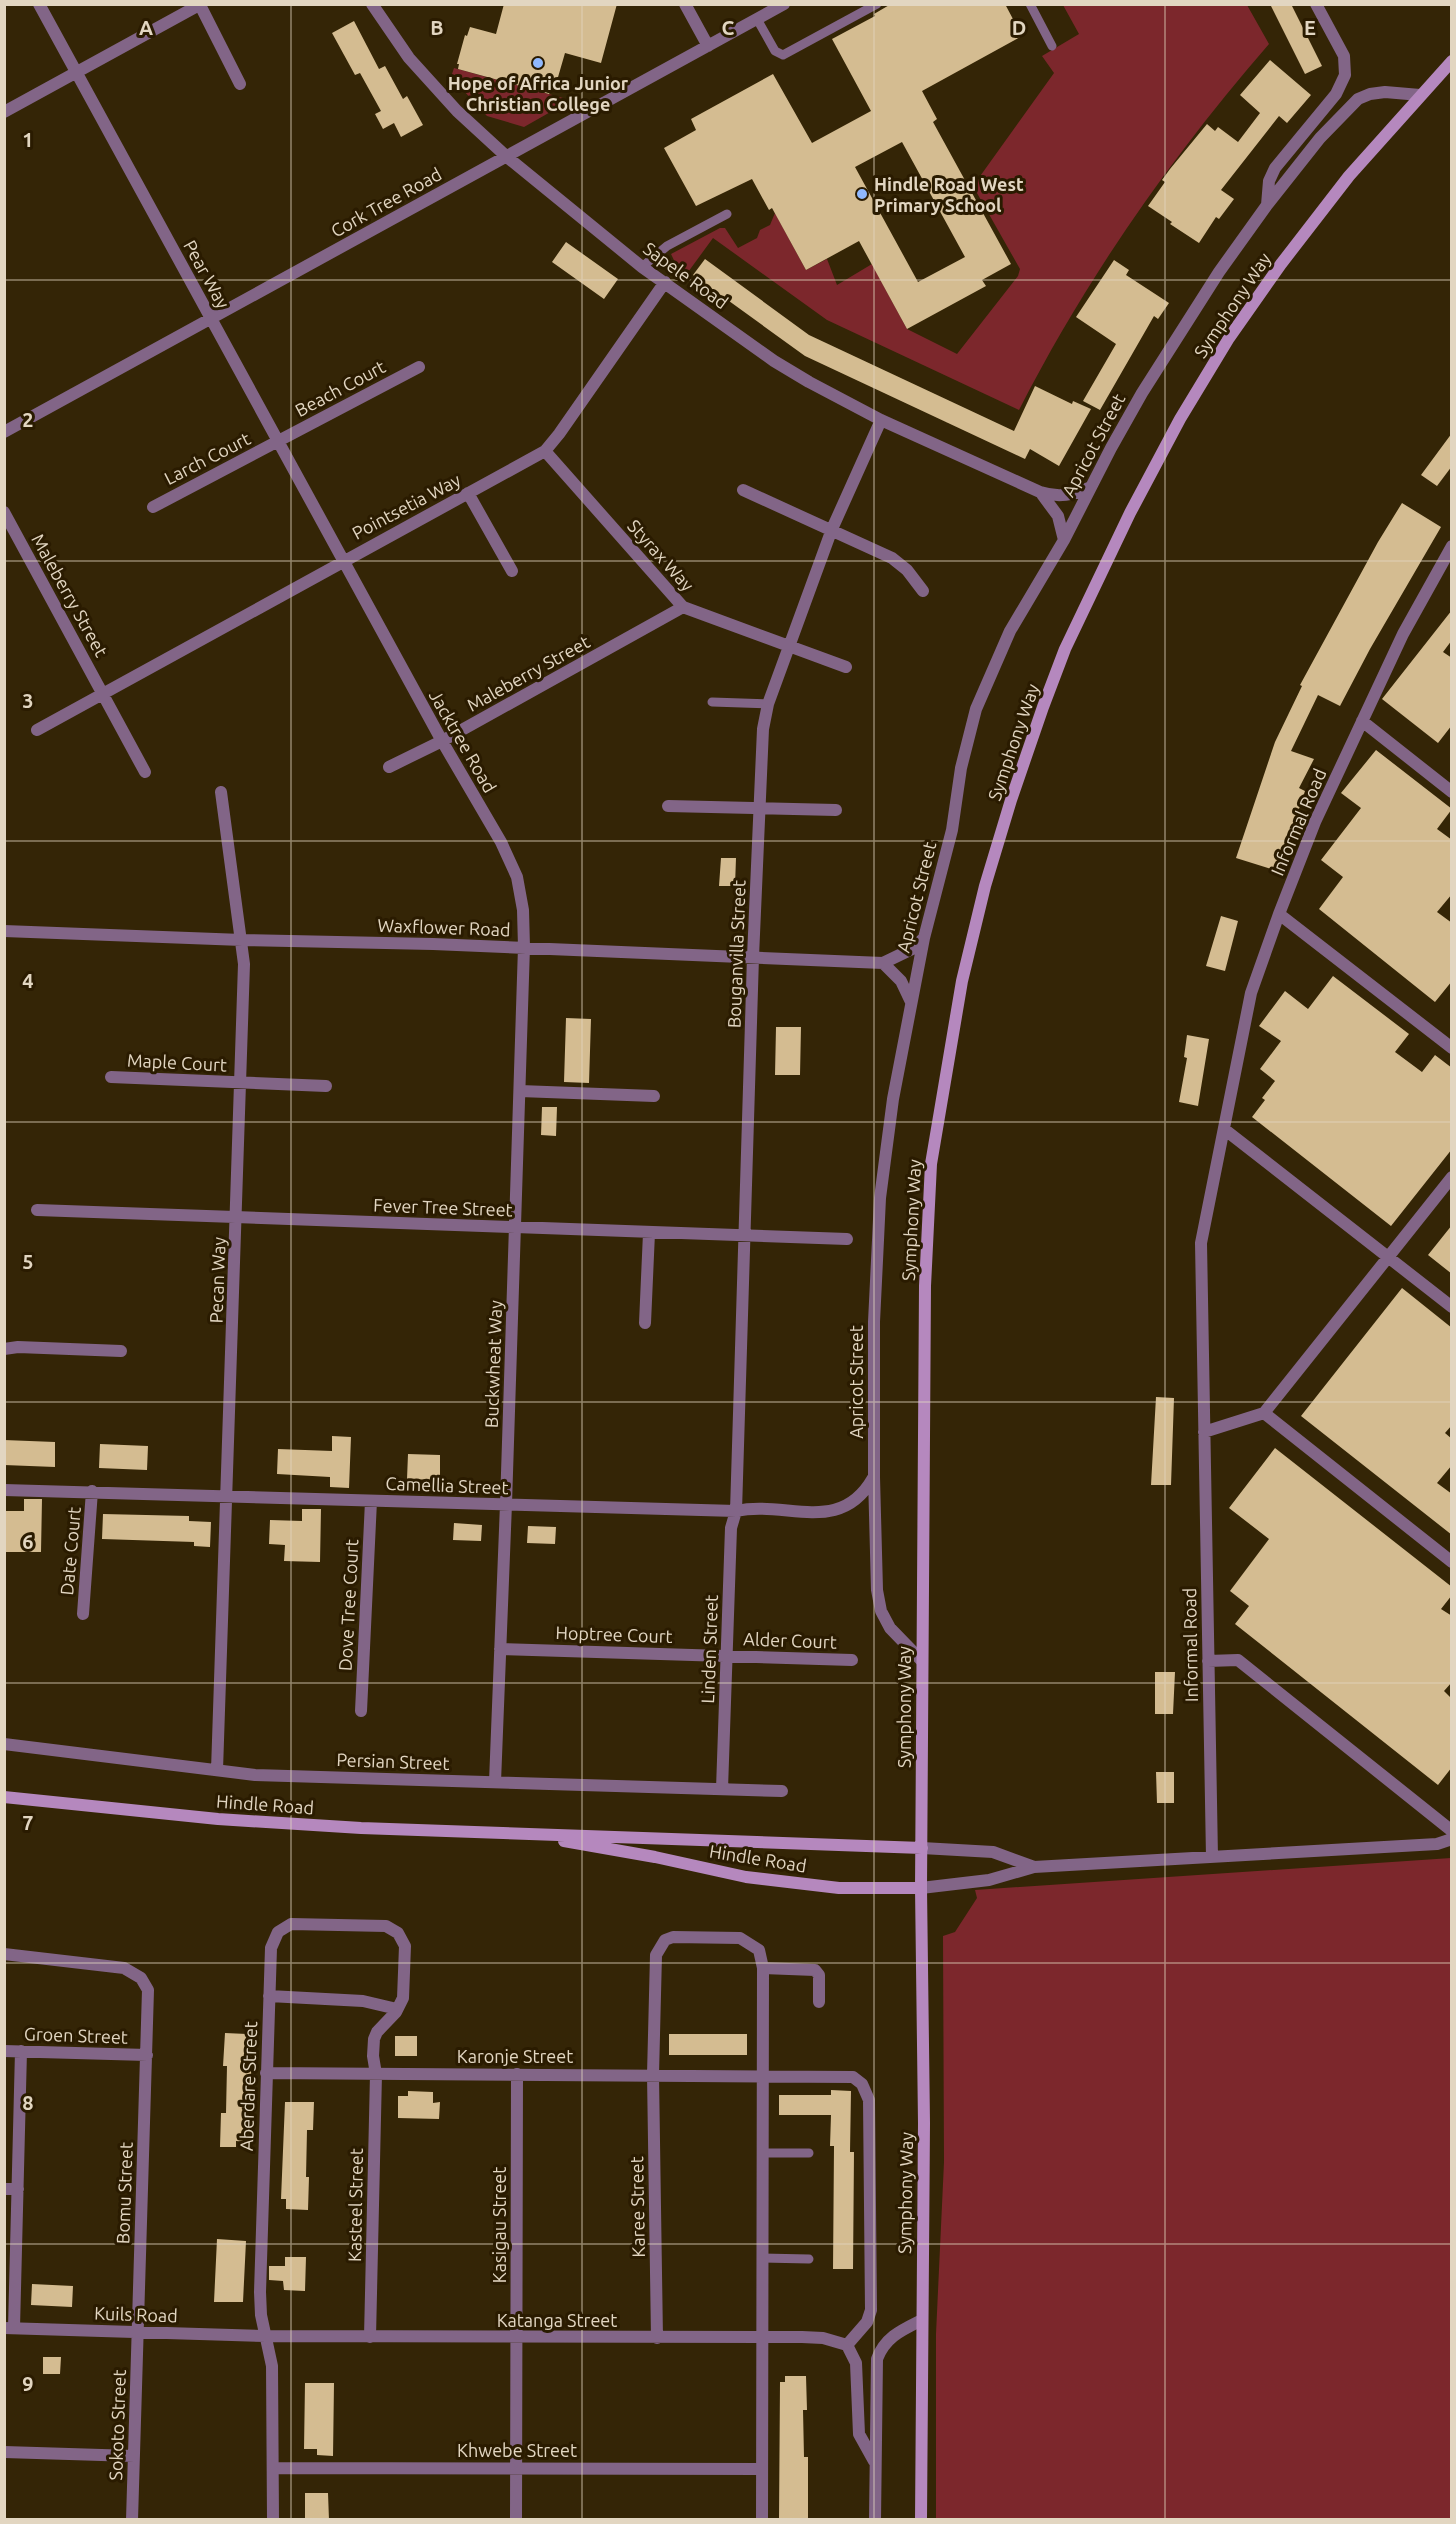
<svg xmlns="http://www.w3.org/2000/svg" width="1456" height="2524" font-family="Ubuntu,sans-serif">
<style>
.green{fill:#7c272c}
.building{fill:#d4bc91;fill-rule:evenodd}
.lines{fill:none;stroke-linecap:round;stroke-linejoin:round}
.lane{stroke:#826587;stroke-width:9}
.street{stroke:#826587;stroke-width:12}
.secondary{stroke:#b588be;stroke-width:12}
.grid{fill:none;stroke:#e2d6c1;stroke-width:1.5;stroke-opacity:0.55}
.poi-dot{fill:#90b8fd;stroke:#2a1b00;stroke-width:2}
.labels{text-anchor:middle;dominant-baseline:central;stroke-width:6;stroke-linejoin:round;paint-order:stroke}
.poi-label{font-size:18px;font-weight:bold;fill:#e2d6c1;stroke:#2a1b00}
.street-label{font-size:18px;fill:#e2d6c1;stroke:#2a1b00}
.grid-label{font-size:20px;text-anchor:middle;font-weight:bold;fill:#e2d6c1;stroke:#2a1b00;stroke-width:6;stroke-linejoin:round;paint-order:stroke}
</style>
<rect width="100%" height="100%" fill="#342506"/>
<!-- green -->
<path class="green" d="M1063,5H1247L1269,44C1171,157 1087,277 1019,410L827,320L713,238L683,279L671,254L720,228H725L738,248L757,238L760,230L770,225L775,213L806,270L827,259L837,285L872,264L907,329L957,354L1018,276L1020,269L973,186L1054,73L1042,56L1079,34Z
M454,68L563,98L561,106L524,127L487,116L451,77Z
M1451,1858V2519H936V2334L944,2162L943,1936L955,1932L977,1898L975,1890Z"/>
<!-- building -->
<path class="building" d="M504,4H617L601,63L565,53L554,91L551,90L549,94L458,69L459,64H457L465,35L467,36L470,27L496,34Z
M891,4H1005L1022,36L922,91L937,119L933,122L1011,264L982,280L986,286L907,329L859,241L806,270L772,208L769,210L752,179L696,206L664,148L696,130L691,119L773,74L812,143L871,111L832,39L875,16L874,14ZM902,142L965,257L918,282L855,167Z
M1270,4H1291L1322,66L1305,74Z
M354,21L379,69L385,66L403,99L407,96L423,125L401,137L394,123L383,129L375,114L381,111L360,73L355,75L332,33Z
M1270,60L1311,95L1287,123L1279,116L1221,190L1234,199L1219,219L1216,217L1199,243L1170,224L1172,222L1148,206L1165,182L1162,180L1170,169L1207,124L1215,131L1218,127L1238,142L1260,113L1240,95Z
M566,242L618,279L604,299L552,262Z
M705,259L809,335L1014,431L1035,386L1072,404L1073,401L1091,409L1059,466L1030,449L1025,459L805,356L693,275Z
M1114,260L1129,270L1126,275L1169,303L1158,319L1154,316L1100,410L1083,401L1116,344L1076,317Z
M1452,433V466L1437,486L1421,475Z
M1402,503L1441,527L1370,649L1340,706L1318,695L1291,751L1314,759L1299,788L1305,791L1278,871L1236,858L1275,742L1302,686L1300,685L1378,542Z
M1452,610V640L1443,652L1452,658V725L1438,743L1382,699Z
M1376,750L1452,809L1437,829L1452,840V894L1437,912L1452,923V981L1435,1002L1319,909L1343,877L1321,860L1361,808L1341,793Z
M721,858H736L735,886H719Z
M1221,916L1238,921L1225,971L1206,966Z
M1333,976L1409,1034L1395,1052L1422,1072L1435,1055L1452,1068V1149L1391,1226L1252,1117L1265,1100L1262,1098L1275,1081L1260,1069L1281,1041L1259,1026L1285,991L1308,1009Z
M566,1018L591,1019L589,1083L564,1082Z
M776,1027H801L800,1075H775Z
M1187,1035L1209,1039L1198,1106L1179,1102L1187,1058L1184,1057Z
M542,1107H557L556,1136L541,1135Z
M1452,1225V1274L1428,1255Z
M1402,1288L1452,1328V1425L1445,1433L1452,1439V1465L1437,1483L1452,1494V1535L1301,1416Z
M1156,1397L1174,1398L1171,1485H1151Z
M332,1436L351,1437L349,1488L330,1487V1477L277,1474L278,1449L332,1451Z
M4,1440L55,1442V1467L4,1465Z
M100,1444L148,1446L147,1470L99,1468Z
M1275,1448L1452,1587V1595L1441,1609L1452,1616V1682L1444,1691L1452,1699V1767L1438,1785L1235,1624L1249,1606L1230,1591L1269,1539L1229,1508Z
M408,1454L440,1455V1480L407,1479Z
M24,1499H42L41,1552H4V1511H24Z
M302,1509H321L320,1562L284,1561L285,1545L269,1544L270,1520L302,1521Z
M103,1514L189,1516V1521L211,1522L210,1547L194,1546V1542L102,1539Z
M454,1523L482,1525L481,1541L453,1540Z
M528,1526L556,1527L555,1544L527,1543Z
M1155,1672H1175L1173,1714H1155Z
M1156,1772H1174V1803H1157Z
M225,2033L247,2034L246,2043L252,2044L249,2142L236,2141V2147H220L221,2113H226L227,2066H223Z
M669,2034H747V2055H669Z
M395,2036H417V2056H395Z
M831,2090L851,2091L850,2152H854L853,2269H833L834,2146H830L831,2115H779V2095H831Z
M408,2091L433,2092V2103L440,2102L439,2119L398,2118V2096H408Z
M285,2102H314L313,2130H307L306,2177H309L308,2210L286,2209V2199H281Z
M217,2239L246,2241L243,2302H214Z
M285,2257H306L305,2291L284,2290L283,2281L269,2280V2266H285Z
M32,2284L73,2286L72,2307L31,2305Z
M43,2357H61L60,2374H43Z
M785,2376H806L807,2410H803L804,2457H808V2520H779L780,2382H785Z
M305,2383H334L333,2456L317,2455V2449H304Z
M305,2493H328L329,2520H305Z"/>
<g class="lines">
<!-- lane -->
<path class="lane" d="M1030,4L1052,46
M757,19L775,51L783,55L877,4
M642,267L667,246L727,214
M712,702L768,704
M763,2153H809
M762,2258L809,2259"/>
<!-- street -->
<path class="street" d="M39,4L442,741L501,842L517,877L523,910L524,947L506,1504L495,1782
M372,4L409,58L457,111L507,157L642,267L774,361L809,382L881,420L1040,492C1059,498 1073,495 1091,487
M685,4L708,46
M200,5L240,84
M4,112L201,4
M1267,205L1269,181L1275,168L1336,94L1345,75L1344,56L1316,4
M4,432L784,4
M545,451L683,607L846,667
M743,490L892,558L907,570L923,591
M468,493L512,571
M1041,493L1058,516L1064,540
M153,507L419,367
M4,512L145,772
M1362,721L1452,792
M37,730L545,451L559,434L665,282
M389,767L442,741L683,607
M668,806L836,810
M1279,914L1452,1048
M4,931L242,940L433,944L883,963L912,949L924,938
M883,963L901,981L911,1002
M111,1077L326,1086
M520,1091L654,1096
M1224,1129L1452,1307
M37,1210L847,1239
M645,1323L649,1233
M4,1349L18,1347L121,1351
M1264,1413L1452,1562
M1204,1432L1264,1413L1452,1177
M4,1490L736,1511C787,1500 840,1536 873,1478
M83,1614L92,1491
M500,1649L852,1660
M922,1661L890,1628L881,1611L877,1590L874,1477V1322L878,1240L880,1198L893,1099L924,938L952,830L961,768L976,709L1010,631L1064,540L1111,448L1142,393L1219,272L1267,205L1320,138L1358,99L1370,94L1385,92L1420,95
M1208,1661L1238,1660L1452,1831
M361,1711L371,1501
M4,1744L255,1775L782,1791
M217,1770L244,964L221,792
M722,1789L731,1528L736,1511L753,957L763,729L768,704L832,529L881,420
M922,1848L993,1852L1034,1867
M1212,1857L1201,1243L1251,993L1279,914L1315,822L1403,634L1452,546
M921,1888L989,1880L1034,1867L1437,1844L1452,1839
M4,1954L124,1968L141,1978L148,1990L132,2520
M763,1968L815,1970L819,1975V2002
M269,1996L363,2001L397,2009
M4,2051L147,2055
M266,2073L853,2077L862,2084L869,2100L871,2310L867,2322L847,2345
M4,2189H18
M4,2328L266,2336L802,2337L823,2338L847,2345
M14,2328L21,2051
M657,2338L653,2075L656,1955L665,1940L673,1937L740,1938L759,1950L763,1968L762,2520
M847,2345L856,2363L859,2434L874,2461
M4,2452L134,2456
M273,2468L761,2469
M273,2520L272,2366L261,2315L260,2292L271,1948L278,1932L291,1924L386,1926L398,1933L405,1946L403,1998L396,2012L377,2032L374,2039L373,2056L376,2074L370,2337
M516,2520L517,2074
M875,2520L877,2359C885,2337 902,2330 922,2320"/>
<!-- secondary -->
<path class="secondary" d="M4,1797L218,1819L361,1828L922,1848
M564,1841L655,1857L746,1877L839,1888H921
M921,2520L924,2123L921,1888L925,1286L931,1164L962,981L985,886L1011,800L1043,707L1065,649L1130,513L1180,419L1229,338L1281,264L1349,176L1452,61"/>
</g>
<!-- grid -->
<path class="grid" d="M291,4V2520M582,4V2520M874,4V2520M1165,4V2520M4,280H1452M4,561H1452M4,841H1452M4,1122H1452M4,1402H1452M4,1683H1452M4,1963H1452M4,2244H1452"/>
<!-- markers -->
<g class="poi-dot">
<circle cx="538" cy="63" r="6"/>
<circle cx="862" cy="194" r="6"/>
</g>
<g class="labels">
<!-- poi labels -->
<g class="poi-label">
<text x="538" y="83">Hope of Africa Junior<tspan x="538" dy="21">Christian College</tspan></text>
<text x="874" y="184" text-anchor="start">Hindle Road West<tspan x="874" dy="21">Primary School</tspan></text>
</g>
<!-- street labels -->
<g class="street-label">
<text transform="translate(386 202) rotate(-29)">Cork Tree Road</text>
<text transform="translate(207 274) rotate(61)">Pear Way</text>
<text transform="translate(686 275) rotate(36)">Sapele Road</text>
<text transform="translate(1232 305) rotate(-56)">Symphony Way</text>
<text transform="translate(340 388) rotate(-28)">Beach Court</text>
<text transform="translate(1093 445) rotate(-62)">Apricot Street</text>
<text transform="translate(207 458) rotate(-27)">Larch Court</text>
<text transform="translate(406 506) rotate(-28)">Pointsetia Way</text>
<text transform="translate(661 555) rotate(48)">Styrax Way</text>
<text transform="translate(70 595) rotate(61)">Maleberry Street</text>
<text transform="translate(528 673) rotate(-29)">Maleberry Street</text>
<text transform="translate(463 741) rotate(60)">Jacktree Road</text>
<text transform="translate(1013 742) rotate(-71)">Symphony Way</text>
<text transform="translate(1298 822) rotate(-67)">Informal Road</text>
<text transform="translate(916 897) rotate(-76)">Apricot Street</text>
<text transform="translate(444 927) rotate(2)">Waxflower Road</text>
<text transform="translate(736 954) rotate(-88)">Bouganvilla Street</text>
<text transform="translate(177 1062) rotate(3)">Maple Court</text>
<text transform="translate(443 1207) rotate(2)">Fever Tree Street</text>
<text transform="translate(911 1220) rotate(-87)">Symphony Way</text>
<text transform="translate(217 1280) rotate(-88)">Pecan Way</text>
<text transform="translate(493 1364) rotate(-88)">Buckwheat Way</text>
<text transform="translate(856 1382) rotate(-90)">Apricot Street</text>
<text transform="translate(447 1485) rotate(2)">Camellia Street</text>
<text transform="translate(70 1551) rotate(-85)">Date Court</text>
<text transform="translate(348 1605) rotate(-87)">Dove Tree Court</text>
<text transform="translate(614 1634) rotate(2)">Hoptree Court</text>
<text transform="translate(790 1640) rotate(2)">Alder Court</text>
<text transform="translate(1190 1645) rotate(-91)">Informal Road</text>
<text transform="translate(709 1649) rotate(-88)">Linden Street</text>
<text transform="translate(904 1707) rotate(-90)">Symphony Way</text>
<text transform="translate(393 1761) rotate(2)">Persian Street</text>
<text transform="translate(265 1804) rotate(4)">Hindle Road</text>
<text transform="translate(758 1858) rotate(9)">Hindle Road</text>
<text transform="translate(76 2035) rotate(2)">Groen Street</text>
<text x="515" y="2056">Karonje Street</text>
<text transform="translate(248 2086) rotate(-88)">Aberdare Street</text>
<text transform="translate(124 2193) rotate(-88)">Bomu Street</text>
<text transform="translate(905 2193) rotate(-89)">Symphony Way</text>
<text transform="translate(355 2205) rotate(-89)">Kasteel Street</text>
<text transform="translate(637 2207) rotate(-91)">Karee Street</text>
<text transform="translate(499 2225) rotate(-90)">Kasigau Street</text>
<text transform="translate(136 2314) rotate(2)">Kuils Road</text>
<text x="557" y="2320">Katanga Street</text>
<text transform="translate(117 2425) rotate(-88)">Sokoto Street</text>
<text x="517" y="2450">Khwebe Street</text>
</g>
</g>
<g class="grid-label">
<text x="146" y="35">A</text>
<text x="437" y="35">B</text>
<text x="728" y="35">C</text>
<text x="1019" y="35">D</text>
<text x="1310" y="35">E</text>
<text x="28" y="147">1</text>
<text x="28" y="427">2</text>
<text x="28" y="708">3</text>
<text x="28" y="988">4</text>
<text x="28" y="1269">5</text>
<text x="28" y="1549">6</text>
<text x="28" y="1830">7</text>
<text x="28" y="2110">8</text>
<text x="28" y="2391">9</text>
</g>
<!-- border -->
<rect width="1456" height="2524" fill="none" stroke="#e2d6c1" stroke-width="12"/>
</svg>
